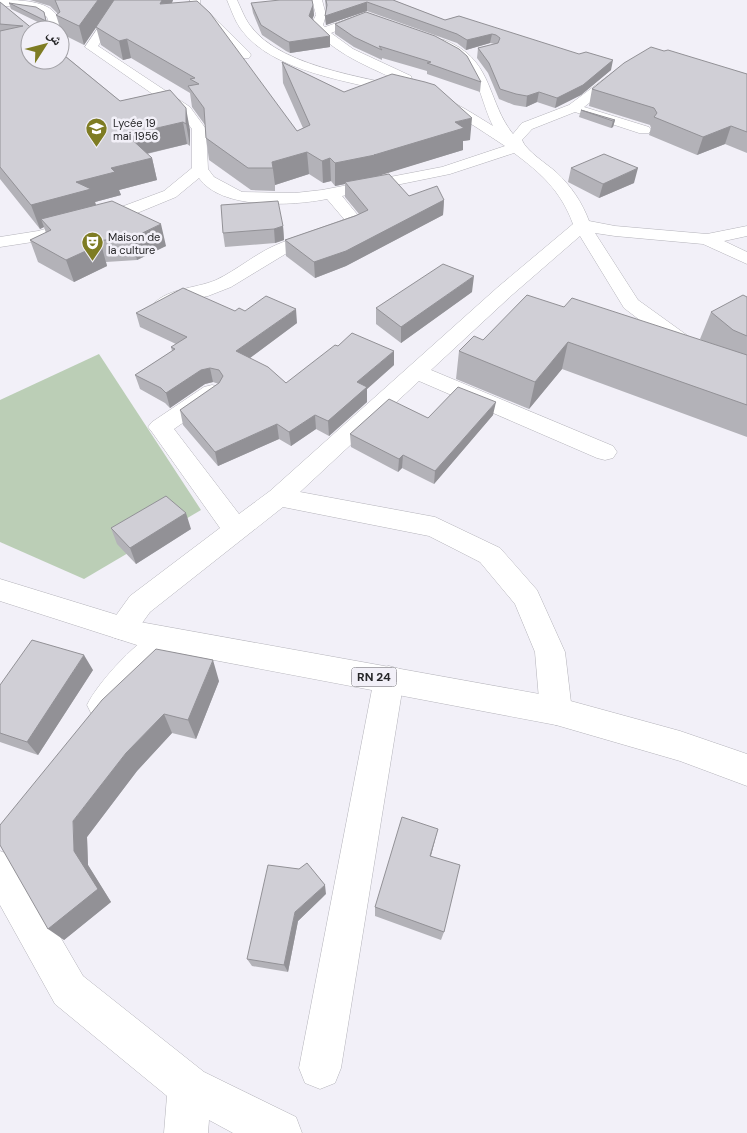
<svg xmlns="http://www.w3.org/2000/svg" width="747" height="1133" font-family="'DM Sans','Noto Naskh Arabic',sans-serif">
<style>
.green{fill:#bbceb6}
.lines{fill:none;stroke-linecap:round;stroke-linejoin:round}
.minor-casing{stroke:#b4b3ba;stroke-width:1}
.major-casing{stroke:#b4b3ba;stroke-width:1}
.minor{fill:#fff;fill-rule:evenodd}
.major{fill:#fff;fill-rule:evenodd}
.wall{fill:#b3b2b8}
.shaded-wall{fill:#929196}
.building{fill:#d0cfd6;stroke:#929196}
.labels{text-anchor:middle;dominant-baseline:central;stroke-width:5;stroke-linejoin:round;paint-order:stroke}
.far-poi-label{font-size:11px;fill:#272729;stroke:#f2f0f8;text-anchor:start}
.shield{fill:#f2f0f8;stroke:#646367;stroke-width:1}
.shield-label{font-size:12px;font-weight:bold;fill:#272729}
</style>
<rect width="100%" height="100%" fill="#f2f0f8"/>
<!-- green -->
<path class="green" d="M99,354L201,510L84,579L0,542V400Z"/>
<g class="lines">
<defs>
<path id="minor" d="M0,0C16,0 43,0 54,12C59,17 60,24 63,30L60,33V30H51L47,17L38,11L0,5Z
M117,0H127L98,46L190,107L206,129L208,169L214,177L242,192L295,193L322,190L442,167L505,146C480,130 453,110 425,101C371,83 275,78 240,28C234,19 231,9 227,0H237C241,8 244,17 249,24C282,72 383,78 435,95C456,102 475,115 493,126C483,107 480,81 465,64C456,54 442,51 433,42L435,40C442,38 447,41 453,44C493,64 488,103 513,134L522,123L569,105L616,70H624L626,73L624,76L584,107L649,127L651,130L649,133H639L575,112L532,129L522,140C526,151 547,164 556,172C571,186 582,202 589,221L615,226L707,234L747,226V236L724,241L747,252V264L703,244L615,236L595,233L638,300L720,359L747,369V384L704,369L624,308L580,236L512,295L431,370L613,446L617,452L613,458L605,460L597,458L419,381L300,492L435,517L500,548L537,590L565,652L572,711L567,721L556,725L545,721L540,711L535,652L515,604L480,562L429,536L283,507L150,612L132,637L122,640L112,637L107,628L130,596L220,528L152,432L148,427L152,422L204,387L212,385L220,387L223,392L220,397L174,429L239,514L270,491L498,287L573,224C561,191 541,173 514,153L450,174L342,196L361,219L355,229L287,253L231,287L208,296L183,301L167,312L160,314L153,312L150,308C164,288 195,289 216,280C237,270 255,254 276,245C291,238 334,228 344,219L327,199C292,206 221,210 199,178L176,197L125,218L39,241L0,247V237L38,231L113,210L164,191L192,168V129L180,113L85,47Z
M190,0H200V4L249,52L251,55L249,58H241L191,7Z
M312,0H322L326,15L323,25L325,27L362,14L374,15L375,17L374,19H367L331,33L353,49L411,76L412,79L411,82H401C370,67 333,54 311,25L316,15Z
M165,627L175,630L180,639L175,648L143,679L114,715L103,719L92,715L87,705C98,682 141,635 165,627Z
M389,666L400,669L404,679L341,1068L335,1083L320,1089L305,1083L299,1068L374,679L378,669Z
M0,851L13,856L83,976L204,1072L296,1117L302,1133H233L209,1120L208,1133H164L167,1096L55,1004L0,905Z"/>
<path id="major" d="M0,579L140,622L556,697L680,731L747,754V786L680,761L556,725L140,646L0,601Z"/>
</defs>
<!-- minor casing -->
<use href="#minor" class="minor-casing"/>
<!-- major casing -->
<use href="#major" class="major-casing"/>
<!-- minor -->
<use href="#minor" class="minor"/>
<!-- major -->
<use href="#major" class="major"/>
</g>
<!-- wall -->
<path class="wall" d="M30,0H173L172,3L297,131L303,128L283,83L282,62L344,92L470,140L463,141V150L376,176L409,196L444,200L443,215L346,266L315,278L286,256L285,240L359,214L345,197V184L335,186L331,181L323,183L309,174L275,185V191L251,190L209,160L206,138L205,125L192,107L190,93L131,58L123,60L101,45L96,27L84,45L62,34L56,15L58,14L50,6Z
M325,0H393L445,20L459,16L611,70L581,95L555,108L537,102L526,107L514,105L499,99L488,73L477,58L478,48L495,44L490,43L466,50L457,43L367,11L326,25L325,16L326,10Z
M0,2L120,101L170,90L190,130V146L187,144L147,154L152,158L157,180L119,190L121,195L95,202L96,205L166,246L137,260L106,262L107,266L74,282L38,262L30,240L46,233L44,227L40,229L0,179Z
M9,3L44,12L48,27L11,9Z
M251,3L313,5L314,15L312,19L330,47L290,53L286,51L262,35L253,13Z
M335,24L481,82L480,92L427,74V71L382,58V60L354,47L335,34Z
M737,71L747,74V153L725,144L697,155L649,135L651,128L650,125L589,106L592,89Z
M581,110L615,120L613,127L611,128L579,117Z
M571,168L634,183L599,198L568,182Z
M283,226L284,240L275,243L225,247L223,233Z
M472,292L401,343L376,324V308Z
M747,297V437L562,369L529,409L456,379L459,351L483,340L564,307L703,341L700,339L711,312Z
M245,311L297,323L250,358L286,383L394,365L367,389V402L329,436L316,429L291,446L279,439L218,466L183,425L180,410L219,384L213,382L205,384L170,408L165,403L140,389L135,375L172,351L171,347L176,344L140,327L136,313Z
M493,415L434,484L402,468L398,472L351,447L350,434L428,418Z
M111,528L191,529L136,564L117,544Z
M93,670L38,755L0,742V685Z
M219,681L196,739L172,733L137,771L87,837L88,865L111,902L64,940L102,700Z
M435,840L431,856L444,932L441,940L375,916V907Z
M326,894L298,921L288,972L252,966L247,959Z"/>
<!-- shaded-wall -->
<path class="shaded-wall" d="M98,0H115L84,45L79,26Z
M162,0H173L163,22L160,4Z
M367,2V11L326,25L325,16Z
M313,5L314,15L310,26L309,16Z
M492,34L490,43L466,50L467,40Z
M330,36V47L290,53L289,42Z
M127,39L131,58L123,60L119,41Z
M613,60L611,70L581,95L555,108L557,98Z
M539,92L537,102L526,107L527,96Z
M186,108L190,130V146L186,124Z
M472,118L470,140L463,141V150L375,177L345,182V184L335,186V163L374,155L455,122Z
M615,120L613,127L611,128L613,121Z
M183,122L187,144L132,157L127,135Z
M731,126L725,144L697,155L703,137Z
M307,152L309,174L275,185L272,162Z
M152,158L157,180L119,190L121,195L95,202L98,212L41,219L44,227L40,229L31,205L76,182L111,168Z
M330,158L331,181L323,183L322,161Z
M638,168L634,183L599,198L603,184Z
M444,200L443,215L346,266L315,278L314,262Z
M161,224L166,246L137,260L132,238Z
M283,226L284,240L275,243L274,229Z
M101,244L107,266L74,282L66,260Z
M474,276L472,292L401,343V327Z
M296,309L297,323L239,366L236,351Z
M568,342L562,369L529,409L535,382Z
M394,351V365L367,389V402L329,436L328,421L357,382Z
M210,368L213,382L205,384L170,408L166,393L201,370Z
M496,402L493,415L434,484L435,471Z
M315,415L316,429L291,446L289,432Z
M277,424L279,439L218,466L215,452Z
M403,455L402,468L398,472L399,459Z
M186,513L191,529L136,564L130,548Z
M84,655L93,670L38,755L27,742Z
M213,660L219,681L196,739L188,720Z
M164,714L172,733L137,771L87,837L88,865L111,902L64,940L48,929L74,851L73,821L126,753Z
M438,829L435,840L428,866L430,856Z
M325,885L326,894L298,921L288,972L284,965L295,912Z"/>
<!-- building -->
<path class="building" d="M55,0H98L79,26L56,15L60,12Z
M114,0H162L160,4L197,1L210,13L297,131L310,125L282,62L344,92L392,74L425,82L435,85L472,118L455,122L464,128L374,155H375L335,163L330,158L322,161L307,152L272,162L273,168H248L206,138L204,108L188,86L199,84L190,79L195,78L127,39L119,41L96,27Z
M280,0H312L313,5L309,16L330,36L289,42L285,40L261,25L251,3Z
M326,0H393L445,20L459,16L579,54L586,52L613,60L583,85L557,98L539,92L527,96L516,94L500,89L489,63L478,48L498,43L500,38L496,35L492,34L467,40L457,34L367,2L325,16L327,5Z
M0,2L34,30H30V60H60V52L120,101L170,90L186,108V124L183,122L127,135L152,158L111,168L115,172L76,182L91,189L31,205L0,167V31L23,26L0,24Z
M9,3L36,7L44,12L46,21Z
M366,12L435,36L459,49L467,56L481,82L427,63L431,62L379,46L382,50L354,37L335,24Z
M651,47L664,51L668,50L747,74V132L731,126L703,137L654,117L657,113L654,108L592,89L624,63Z
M581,110L615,120L613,121Z
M604,154L638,168L603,184L571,168Z
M389,174L409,196L437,186L444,200L346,251L314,262L285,240L355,216L368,210L345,182Z
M112,201L161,224L132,238L93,241L101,244L66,260L30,240L51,230L41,219Z
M278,201L283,226L274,229L223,233L221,205Z
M443,264L474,276L401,327L376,308Z
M183,288L235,311L239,308L245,311L266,296L296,309L236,351L268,367L286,383L335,345L338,346L352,333L394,351L357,382L367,387L328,421L315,415L289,432L277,424L215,452L180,410L219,383L223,376L219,370L210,368L201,370L166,393L161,388L135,375L175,349L171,347L187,337L136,313Z
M527,295L564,307L572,298L747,355V405L568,342L535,382L459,351L474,336L483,340Z
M743,295L747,297V336L733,330L711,312Z
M458,387L496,402L435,471L403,455L399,459L350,434L389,399L428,418Z
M166,496L186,513L130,548L111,528Z
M32,640L84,655L27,742L0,733V685Z
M156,649L213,660L188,720L164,714L126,753L73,821L74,851L98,889L48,929L0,845V825L102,700Z
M402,817L438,829L430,856L460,865L444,932L375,907Z
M307,863L325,885L295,912L284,965L247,959L268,865L299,869Z"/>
<!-- icons -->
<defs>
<symbol id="school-pin" viewBox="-11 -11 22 30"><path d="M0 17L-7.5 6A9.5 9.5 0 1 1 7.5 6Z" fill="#7e7c23" stroke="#f2f0f8"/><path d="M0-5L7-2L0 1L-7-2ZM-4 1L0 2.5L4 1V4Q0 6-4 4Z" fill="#fff"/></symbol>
<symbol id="theatre-pin" viewBox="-11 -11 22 30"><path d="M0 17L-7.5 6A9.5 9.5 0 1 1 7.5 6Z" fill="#7e7c23" stroke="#f2f0f8"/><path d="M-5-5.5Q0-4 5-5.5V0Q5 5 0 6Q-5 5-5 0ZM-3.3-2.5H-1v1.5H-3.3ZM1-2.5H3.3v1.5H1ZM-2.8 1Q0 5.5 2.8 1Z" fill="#fff"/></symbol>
</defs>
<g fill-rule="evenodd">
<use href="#school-pin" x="84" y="116" width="25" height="34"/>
<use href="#theatre-pin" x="80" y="230" width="25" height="34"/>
</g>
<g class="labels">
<!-- far-poi labels -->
<g class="far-poi-label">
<text x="113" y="123">Lycée 19<tspan x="113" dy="13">mai 1956</tspan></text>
<text x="108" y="237">Maison de<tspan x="108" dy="13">la culture</tspan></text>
</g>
<!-- shield labels -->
<rect class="shield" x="351.5" y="667.5" width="45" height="19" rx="4"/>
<g class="shield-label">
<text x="374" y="677">RN 24</text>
</g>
</g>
<!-- north arrow -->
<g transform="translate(45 45) rotate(54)"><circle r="24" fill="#f2f0f8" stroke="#a1a0a5"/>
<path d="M0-4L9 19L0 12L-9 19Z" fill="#7e7c23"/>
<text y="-8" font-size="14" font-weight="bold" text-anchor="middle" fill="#272729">ش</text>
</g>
</svg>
